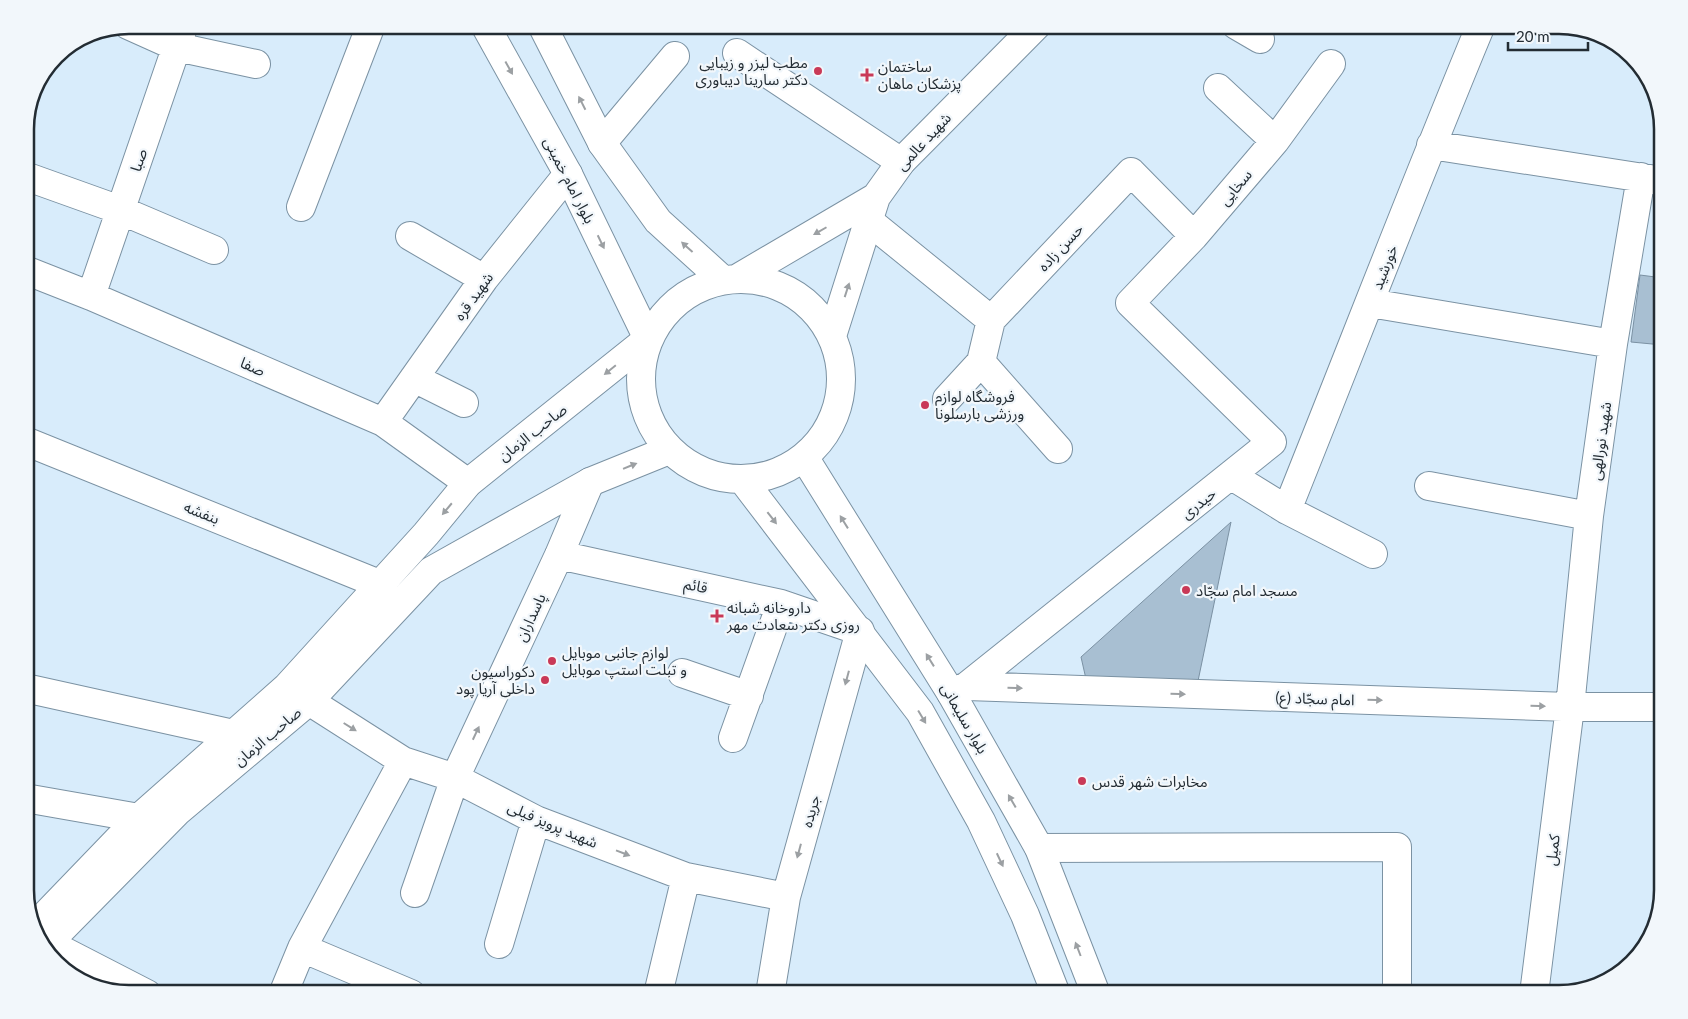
<svg xmlns="http://www.w3.org/2000/svg" width="1688" height="1019" font-family="Lato,'Noto Sans Arabic',sans-serif">
<style>
.building{fill:#a8bfd2;stroke:#7b91a3}
.lines{fill:none;stroke-linecap:round;stroke-linejoin:round}
.minor-casing{stroke:#7b92a3;stroke-width:30}
.tertiary-casing{stroke:#7b92a3;stroke-width:30}
.secondary-casing{stroke:#7b92a3;stroke-width:30}
.minor{stroke:#fff;stroke-width:28}
.tertiary{stroke:#fff;stroke-width:28}
.secondary{stroke:#fff;stroke-width:28}
.oneway{fill:#9ca0a3}
.poi-dot{fill:#c93957;stroke:#f2f7fb;stroke-width:2}
.labels{text-anchor:middle;dominant-baseline:central;stroke-width:4.5;stroke-linejoin:round;paint-order:stroke}
.poi-label{font-size:15px;fill:#232c33;stroke:#f2f7fb;text-anchor:start}
.street-label{font-size:15px;fill:#232c33;stroke:#f2f7fb}
.rim{fill:none;stroke:#232c33;stroke-width:2.5}
</style>
<rect width="100%" height="100%" fill="#d8ecfb"/>
<!-- building -->
<path class="building" d="M1640,275L1663,278V345L1631,342Z
M1231,522L1198,681L1086,679L1081,657Z"/>
<g class="lines">
<defs>
<path id="minor" d="M128,25L177,47L256,64
M1236,25L1260,39
M737,53L901,162
M1218,88L1275,141
M602,143L675,56
M1431,145L1663,181
M25,176L120,210L214,250
M301,207L371,25
M870,222L991,320
M410,236L484,279
M25,270L91,296L383,422L468,483
M91,296L184,25
M1370,303L1613,344
M981,362L1058,449
M414,378L464,403
M947,399L981,362L991,320L1131,172L1194,236
M383,422L484,279L568,174
M25,441L379,584
M1232,476L1287,510L1373,554
M1429,486L1589,516
M1287,510C1352,348 1414,186 1481,25
M559,555L781,604L860,631L786,897L770,994
M682,673L749,696
M967,686L1570,707H1663
M25,688L233,734
M951,693L967,686L1272,442L1130,303L1194,236L1275,141L1331,64
M309,701L403,761L455,778L536,820L686,877L786,897
M733,738L781,604
M25,798L139,818
M1039,848L1397,847V994
M415,893L455,778L559,555L590,482
M48,943L147,994
M499,944L536,820
M302,948L411,994
M283,994L302,948L403,761
M658,994L686,877
M1534,994L1570,707L1589,516L1613,344L1641,177"/>
<path id="tertiary" d="M34,927L139,818L287,687L426,534L468,483L648,339
M44,947L178,811L309,701L431,571L590,482L669,450"/>
<path id="secondary" d="M485,25L568,174L648,339
M542,25L602,143L658,221L723,280
M876,197L901,162L1037,25
M738,278L876,197L832,336
M641 379a100 100 0 1 1 200 0a100 100 0 1 1-200 0Z
M804,457L951,693L1039,848L1096,994
M742,479L920,712L981,821L1025,915L1056,994"/>
</defs>
<!-- minor casing -->
<use href="#minor" class="minor-casing"/>
<!-- tertiary casing -->
<use href="#tertiary" class="tertiary-casing"/>
<!-- secondary casing -->
<use href="#secondary" class="secondary-casing"/>
<!-- minor -->
<use href="#minor" class="minor"/>
<!-- tertiary -->
<use href="#tertiary" class="tertiary"/>
<!-- secondary -->
<use href="#secondary" class="secondary"/>
</g>
<!-- one-way arrows -->
<defs><path id="oneway-solid" d="M-6-.8H1V-3.2L6.5 0L1 3.2V.8H-6Z" transform="scale(1.25)"/></defs>
<g class="oneway">
<use href="#oneway-solid" transform="translate(509 68) rotate(61)"/>
<use href="#oneway-solid" transform="translate(582 103) rotate(-117)"/>
<use href="#oneway-solid" transform="translate(820 231) rotate(150)"/>
<use href="#oneway-solid" transform="translate(601 242) rotate(64)"/>
<use href="#oneway-solid" transform="translate(687 247) rotate(-138)"/>
<use href="#oneway-solid" transform="translate(847 290) rotate(-72)"/>
<use href="#oneway-solid" transform="translate(610 370) rotate(141)"/>
<use href="#oneway-solid" transform="translate(630 466) rotate(-22)"/>
<use href="#oneway-solid" transform="translate(447 509) rotate(130)"/>
<use href="#oneway-solid" transform="translate(772 518) rotate(52)"/>
<use href="#oneway-solid" transform="translate(844 522) rotate(-122)"/>
<use href="#oneway-solid" transform="translate(930 660) rotate(-122)"/>
<use href="#oneway-solid" transform="translate(847 678) rotate(105)"/>
<use href="#oneway-solid" transform="translate(1015 688) rotate(2)"/>
<use href="#oneway-solid" transform="translate(1178 694) rotate(2)"/>
<use href="#oneway-solid" transform="translate(1375 700) rotate(2)"/>
<use href="#oneway-solid" transform="translate(1538 706) rotate(2)"/>
<use href="#oneway-solid" transform="translate(922 717) rotate(59)"/>
<use href="#oneway-solid" transform="translate(350 727) rotate(32)"/>
<use href="#oneway-solid" transform="translate(476 733) rotate(-65)"/>
<use href="#oneway-solid" transform="translate(1012 801) rotate(-120)"/>
<use href="#oneway-solid" transform="translate(799 851) rotate(105)"/>
<use href="#oneway-solid" transform="translate(623 853) rotate(21)"/>
<use href="#oneway-solid" transform="translate(1000 860) rotate(65)"/>
<use href="#oneway-solid" transform="translate(1078 949) rotate(-111)"/>
</g>
<!-- markers -->
<g class="poi-dot">
<circle cx="818" cy="71" r="5"/>
<path d="M864.5 67.5h5v5h5v5h-5v5h-5v-5h-5v-5h5z"/>
<circle cx="925" cy="405" r="5"/>
<circle cx="1186" cy="590" r="5"/>
<path d="M714.5 608.5h5v5h5v5h-5v5h-5v-5h-5v-5h5z"/>
<circle cx="552" cy="661" r="5"/>
<circle cx="545" cy="680" r="5"/>
<circle cx="1082" cy="781" r="5"/>
</g>
<g class="labels">
<!-- poi labels -->
<g class="poi-label">
<text x="808" y="62" text-anchor="end">مطب لیزر و زیبایی<tspan x="808" dy="17">دکتر سارینا دیباوری</tspan></text>
<text x="878" y="66">ساختمان<tspan x="878" dy="17">پزشکان ماهان</tspan></text>
<text x="935" y="396">فروشگاه لوازم<tspan x="935" dy="17">ورزشی بارسلونا</tspan></text>
<text x="1196" y="590">مسجد امام سجّاد</text>
<text x="727" y="607">داروخانه شبانه<tspan x="727" dy="17">روزی دکتر سعادت مهر</tspan></text>
<text x="562" y="652">لوازم جانبی موبایل<tspan x="562" dy="17">و تبلت استپ موبایل</tspan></text>
<text x="535" y="671" text-anchor="end">دکوراسیون<tspan x="535" dy="17">داخلی آریا پود</tspan></text>
<text x="1092" y="781">مخابرات شهر قدس</text>
</g>
<!-- street labels -->
<g class="street-label">
<text transform="translate(923 141) rotate(-47)">شهید عالمی</text>
<text transform="translate(138 160) rotate(-71)">صبا</text>
<text transform="translate(570 180) rotate(63)">بلوار امام خمینی</text>
<text transform="translate(1235 187) rotate(-50)">سخایی</text>
<text transform="translate(1060 247) rotate(-47)">حسن زاده</text>
<text transform="translate(1384 267) rotate(-69)">خورشید</text>
<text transform="translate(473 296) rotate(-54)">شهید قره</text>
<text transform="translate(253 366) rotate(23)">صفا</text>
<text transform="translate(532 432) rotate(-38)">صاحب الزمان</text>
<text transform="translate(1600 441) rotate(-82)">شهید نورالهی</text>
<text transform="translate(1198 503) rotate(-38)">حیدری</text>
<text transform="translate(202 512) rotate(22)">بنفشه</text>
<text transform="translate(696 585) rotate(12)">قائم</text>
<text transform="translate(530 617) rotate(-65)">پاسداران</text>
<text transform="translate(1315 698) rotate(2)">امام سجّاد (ع)</text>
<text transform="translate(965 718) rotate(60)">بلوار سلیمانی</text>
<text transform="translate(267 736) rotate(-40)">صاحب الزمان</text>
<text transform="translate(810 811) rotate(-75)">جریده</text>
<text transform="translate(553 824) rotate(23)">شهید پرویز فیلی</text>
<text transform="translate(1552 850) rotate(-83)">کمیل</text>
</g>
</g>
<!-- crop -->
<path d="M0 0H1688V1019H0ZM129 34H1559A95 95 0 0 1 1654 129V890A95 95 0 0 1 1559 985H129A95 95 0 0 1 34 890V129A95 95 0 0 1 129 34Z" fill="#f2f7fb" fill-rule="evenodd"/>
<path class="rim" d="M129 34H1559A95 95 0 0 1 1654 129V890A95 95 0 0 1 1559 985H129A95 95 0 0 1 34 890V129A95 95 0 0 1 129 34Z"/>
<!-- scale -->
<path d="M1508 42v8h80v-8" fill="none" stroke="#232c33" stroke-width="2.5"/>
<text x="1516" y="42" font-size="15" fill="#232c33" stroke="#f2f7fb" stroke-width="4" paint-order="stroke">20 m</text>
</svg>
